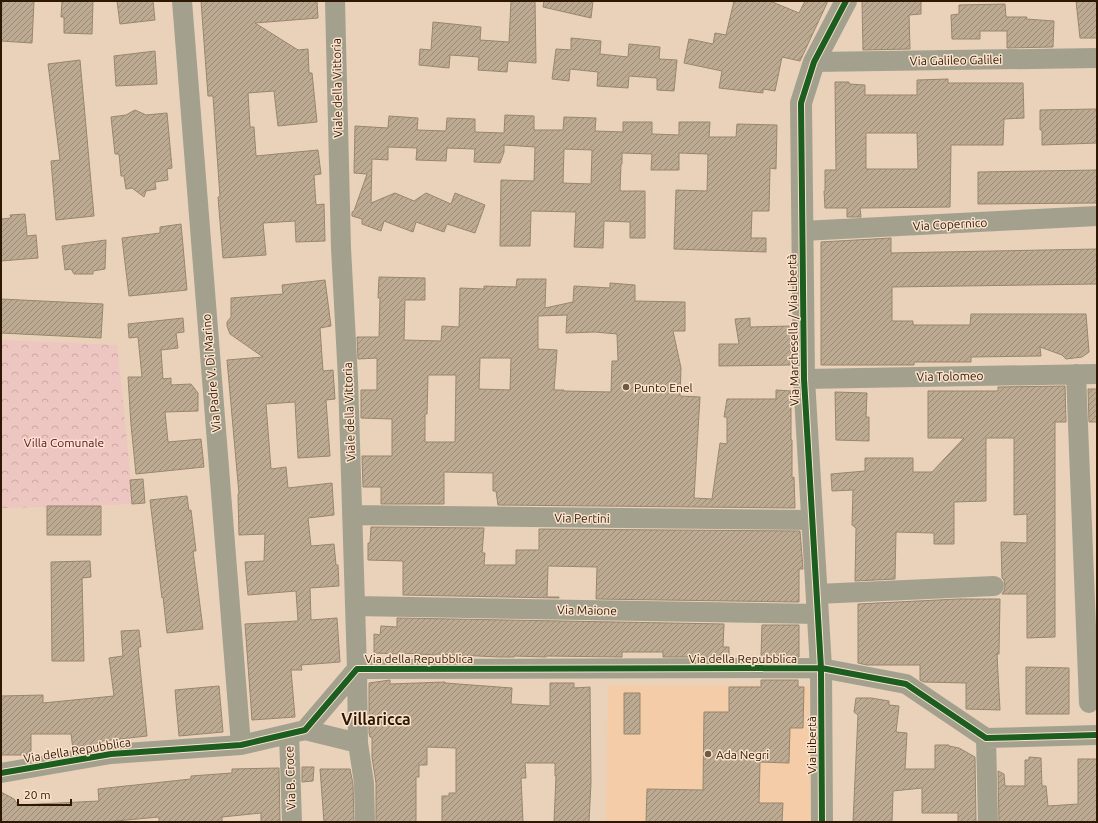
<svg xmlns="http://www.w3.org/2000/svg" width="1098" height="823" font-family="Ubuntu,sans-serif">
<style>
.built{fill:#f4cca7}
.forest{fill:url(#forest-crowns)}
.building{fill:url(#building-hatch);stroke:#98876d;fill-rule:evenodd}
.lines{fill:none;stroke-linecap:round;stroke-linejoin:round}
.minor{stroke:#a3a18e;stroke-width:20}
.tertiary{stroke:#a3a18e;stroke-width:22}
.cycleway-casing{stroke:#fae2cd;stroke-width:8}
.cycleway{stroke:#1b5e20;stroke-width:6}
.poi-dot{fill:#705943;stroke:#fae2cd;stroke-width:1.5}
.labels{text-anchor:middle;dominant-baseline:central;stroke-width:3;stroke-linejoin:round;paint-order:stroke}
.street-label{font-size:12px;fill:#2e1803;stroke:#fae2cd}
.poi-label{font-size:12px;fill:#2e1803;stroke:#fae2cd;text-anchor:start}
.park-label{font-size:12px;fill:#5f0b2d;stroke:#fae2cd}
.district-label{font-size:16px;font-weight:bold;fill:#2e1803;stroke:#fae2cd}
</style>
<defs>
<pattern id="forest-crowns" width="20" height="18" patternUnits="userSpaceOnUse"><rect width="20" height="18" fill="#edc5c1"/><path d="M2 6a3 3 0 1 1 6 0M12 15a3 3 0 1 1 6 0" fill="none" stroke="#cca8a4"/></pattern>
<pattern id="building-hatch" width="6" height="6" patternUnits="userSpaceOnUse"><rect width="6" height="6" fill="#bcaa92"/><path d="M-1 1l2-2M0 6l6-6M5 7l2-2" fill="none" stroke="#998975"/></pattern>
</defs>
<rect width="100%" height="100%" fill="#ead1b9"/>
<!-- built -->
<path class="built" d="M608,685L809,686L811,822H606Z"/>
<!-- forest -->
<path class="forest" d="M1,340L117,345L129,460L132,504L81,506L1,508Z"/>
<!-- building -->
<path class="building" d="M2,1H34L32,43L1,41Z
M62,1H93L92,34L64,33V17H61Z
M117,1H153L155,20L120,24Z
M201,1H317L318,18L255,23L298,50L308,49L309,73H312L317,122L278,126L274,91L248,93L250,127H254L256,156L318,150L321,174L314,175L316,205L324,204L325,241L296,242L295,221L263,223L266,255L223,258L218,197H220L213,96H208Z
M511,1H535L536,63L508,61L507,72L478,70L479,57L450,55L449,68L419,65L420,49L431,50L433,22L481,27L480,40L509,42Z
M544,1H593L591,18L543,7Z
M734,1H770L799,13L805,1H828L800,61L782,57L775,91L763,89V93L719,88L722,71L684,63L689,39L713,44L715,33L726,35Z
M862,1H921V14L909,15L910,49L863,50Z
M1076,1H1097V38H1080Z
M1005,4L1006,17H1027L1026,19L1054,21L1053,47L1007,48V31H980V39H952L951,15L959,14V5Z
M571,38L601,41L600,54L628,57L629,44L660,47L659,59L677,60L674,91L657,90V78L629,76L628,88L597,86L598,72L570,69L569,81L552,79L556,49L571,50Z
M155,51L157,84L116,86L114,56Z
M80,60L94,216L56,220L51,161L60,160L48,64Z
M948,79V83H1023L1024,118L1004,119L1003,145H951L950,207L860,208L861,217H847V208H825L824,191H825V170H836L835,82H849V84L865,85V95H917V80ZM866,133H917L918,169H866Z
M1097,109V143L1042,145V130H1040V110Z
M135,110L146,115L167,113L172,168L167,169L168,180L155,182L156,189L146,191L144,197L132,188L126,189L124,176H121L119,154H115L111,117L126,115Z
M505,115L534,116V130H563L564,117L596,118L595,131L623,132V122H652V134L679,135V122H710L709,137H736L737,124L777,125L776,169L770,168L769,211H752L751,238H766V252L674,249L676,190L707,191L708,154L679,153V170H651L652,154L622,153V164H621L620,191H645V238H630V222L604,221L603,248L574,247L576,212L531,211L530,246H500L501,180L534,181L535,147L504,145V152L500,163L474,162L475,149L447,148L446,161L416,160L417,148L388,147V160L372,159L371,203L395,193L414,201L426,193L451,204L455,193L485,205L475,233L447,224L444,232L416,222L413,232L384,221L381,231L362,224V219L352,216V212L354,211L367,174L354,173L355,126L388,128L389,116L418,118L417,130L446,131L447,118L475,119V132L504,133ZM564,149L592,150L591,184L563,183Z
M1097,170V203L978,204V172Z
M25,214L27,236L36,235L38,258L1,261V219L11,218L10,215Z
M181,224L187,290L129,296L122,238L160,233V227Z
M891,238V253L1097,249V284L892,287V321H913V325H970L971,314H1086L1089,352L1082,357L1066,359L1062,355L1040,347L1041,356L971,357V362H914V365H821V242Z
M106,240L105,269L93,271V274H74L71,269L65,270L62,246Z
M379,277L425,278V300H405L404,340L441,341L442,326L459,327L460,288L484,289V286L516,287L517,279H546L545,308L573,302L574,286L610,288V283L635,285V301L685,302V331H673L681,368L680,396L700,397L694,498L712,499L720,443L727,444V417H724L727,399H776V390L791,391V440H792V478L794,477L795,508L498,505L496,491H493V473L444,472V504H381V487H363L362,456H392V419L361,418V390H377V358L358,359L357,337H379L380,298H378ZM567,315L566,333L595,332L617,334L618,361H612L611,392L564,391V390H554L557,350L538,349V316ZM480,358H511L510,390L479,389ZM428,375H456L455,442H425V414H427Z
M325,280L331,326L320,328L323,371L333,370L335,399L326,400L330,456L298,458L295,402L266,404L271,469L286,467L288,488L332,483L334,515L308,518L311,546L334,544L336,565H338L339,586L310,588L311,620L337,618L340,662L301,665L302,670H291L295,717L252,720L245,624L298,621L296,591L248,595L245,562L264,561L265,534L239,535L238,494H239L227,360L263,357L230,334L227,326V322L231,317V298L283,294L282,285Z
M1,299L103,304L101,338L1,333Z
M183,318L184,332L176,333L178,348L161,350L163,379L171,378V385L191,384L198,393V411L165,412L168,442L201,439L204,467L136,474L131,425L128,377H142L138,337L129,338L128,324Z
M750,318V327L791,326V365L719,366V344H739L735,319Z
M1065,386L1066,422H1055V637L1027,638V594H1002L1004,591L1005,586L1004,580L1002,578L1001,542L1027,543V514L1014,515V438H986V501L954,502V544H934V533L896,532L895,579L855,581L856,528L852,525L853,490L832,491L831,474L865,471V458H913V472H932L964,438H928V391H998V387Z
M1088,389H1097V422H1089Z
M835,392L867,393L866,417H869V441L836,440Z
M143,479L145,503L132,504L130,480Z
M187,496L189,511L191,510L196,551H193L203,629L167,633L163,597L162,598L150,500Z
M47,506H101V535H47Z
M371,527L484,528L482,553H485L484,565H516V550H539V529L800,531L803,569H799V602L596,599L597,567L548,566L547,597H559V598L403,595V561L368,560V543H370Z
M90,561L91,577L82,578L84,661H52L51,562Z
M958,599H1000L999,654H997L1000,710L966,709V683L924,682L920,680V665H867L858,663V604Z
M397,618L724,624L723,647H729V657H663V652H622V657L546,656V657L514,656V657H499L436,654V655L402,653V654L374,653V634L380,635L381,626L397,627Z
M762,625H799V657H761Z
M139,630L141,647H138L147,736L102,741V744L73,749L71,734H31V755H1V696L43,695V703L114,696L109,658L123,656L121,631Z
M1026,667L1069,668V714H1026Z
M390,680V684L445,682V683L512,688L511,704L550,706V683H574V688L590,687L591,782L589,822H554L556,776H555V763H525L526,778H521L523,822H511L510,821L442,822V796H449V793H456V748L427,747V765H419V777H416V822H376V783L372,757V737H370L369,733V683Z
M761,680H798V687H804L803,728H790L789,763L760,762L759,803H783L782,822H646L647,789L703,790L704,712H729V687H761Z
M219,686L223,732L179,736L175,690Z
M624,693H640V734H624Z
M856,698H871L889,701V705L899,706L896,732L907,733L905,769H935V745H949V746L959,748L975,757L976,822H958V813H922V788L893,791L892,822H853L858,715L854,712Z
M1029,757L1041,758L1042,786H1046L1048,806L1078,804V759H1097V822H999L998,771L1004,774L1005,786H1025V760H1029Z
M302,767H314L313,781L302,782Z
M279,768L280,822H261V813L222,817V822H159V817L105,822H1V792L14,799L18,805L99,801L98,789L191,779V776L232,773V769Z
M320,769H350L353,784L354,822H324Z"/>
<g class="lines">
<!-- minor -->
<path class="minor" d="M182,1L241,745
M335,1L341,248L348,379L357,669L358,743L364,783L365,822
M814,62L1097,58
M802,231L1097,216
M1076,374L1089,703
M804,379L1097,374
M352,515L812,520
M817,594L994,586
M355,606L818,614
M305,730L358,743
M289,734L292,822
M986,738L988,822
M1,773L111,754L241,745L305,730L357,669L821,668L906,684L986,738L1097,735"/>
<!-- tertiary -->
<path class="tertiary" d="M822,822L821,668L804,379L801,103L814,62L846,1"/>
<defs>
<path id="cycleway" d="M1,773L111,754L241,745L305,730L357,669L821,668L906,684L986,738L1097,735
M822,822L821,668L804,379L801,103L814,62L846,1"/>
</defs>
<!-- cycleway casing -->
<use href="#cycleway" class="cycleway-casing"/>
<!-- cycleway -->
<use href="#cycleway" class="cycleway"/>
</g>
<!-- markers -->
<g class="poi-dot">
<circle cx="626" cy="387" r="4"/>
<circle cx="708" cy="754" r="4"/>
</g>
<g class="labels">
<!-- street labels -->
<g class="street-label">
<text transform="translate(956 60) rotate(-1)">Via Galileo Galilei</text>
<text transform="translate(337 88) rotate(-91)">Viale della Vittoria</text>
<text transform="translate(950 224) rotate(-3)">Via Copernico</text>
<text transform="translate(793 330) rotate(-91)">Via Marchesella / Via Libertà</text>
<text transform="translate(211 373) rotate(-95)">Via Padre V. Di Marino</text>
<text transform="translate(950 376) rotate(-1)">Via Tolomeo</text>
<text transform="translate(349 412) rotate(-92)">Viale della Vittoria</text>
<text transform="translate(582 518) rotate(1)">Via Pertini</text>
<text transform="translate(587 610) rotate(1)">Via Maione</text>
<text x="419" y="658">Via della Repubblica</text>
<text x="743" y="658">Via della Repubblica</text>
<text transform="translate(811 745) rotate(-90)">Via Libertà</text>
<text transform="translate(77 750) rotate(-9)">Via della Repubblica</text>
<text transform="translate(290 778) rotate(-92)">Via B. Croce</text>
</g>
<!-- poi labels -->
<g class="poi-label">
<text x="634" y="387">Punto Enel</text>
<text x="716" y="754">Ada Negri</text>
</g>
<!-- park labels -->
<g class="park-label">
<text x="64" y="442">Villa Comunale</text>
</g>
<!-- district labels -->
<g class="district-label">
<text x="376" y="719">Villaricca</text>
</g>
</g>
<!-- border -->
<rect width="1098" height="823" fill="none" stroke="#2e1803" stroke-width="4"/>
<!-- scale -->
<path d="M18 799v6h53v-6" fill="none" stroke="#2e1803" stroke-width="2"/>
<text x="24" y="799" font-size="12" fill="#2e1803" stroke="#fae2cd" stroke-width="3" paint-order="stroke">20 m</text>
</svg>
